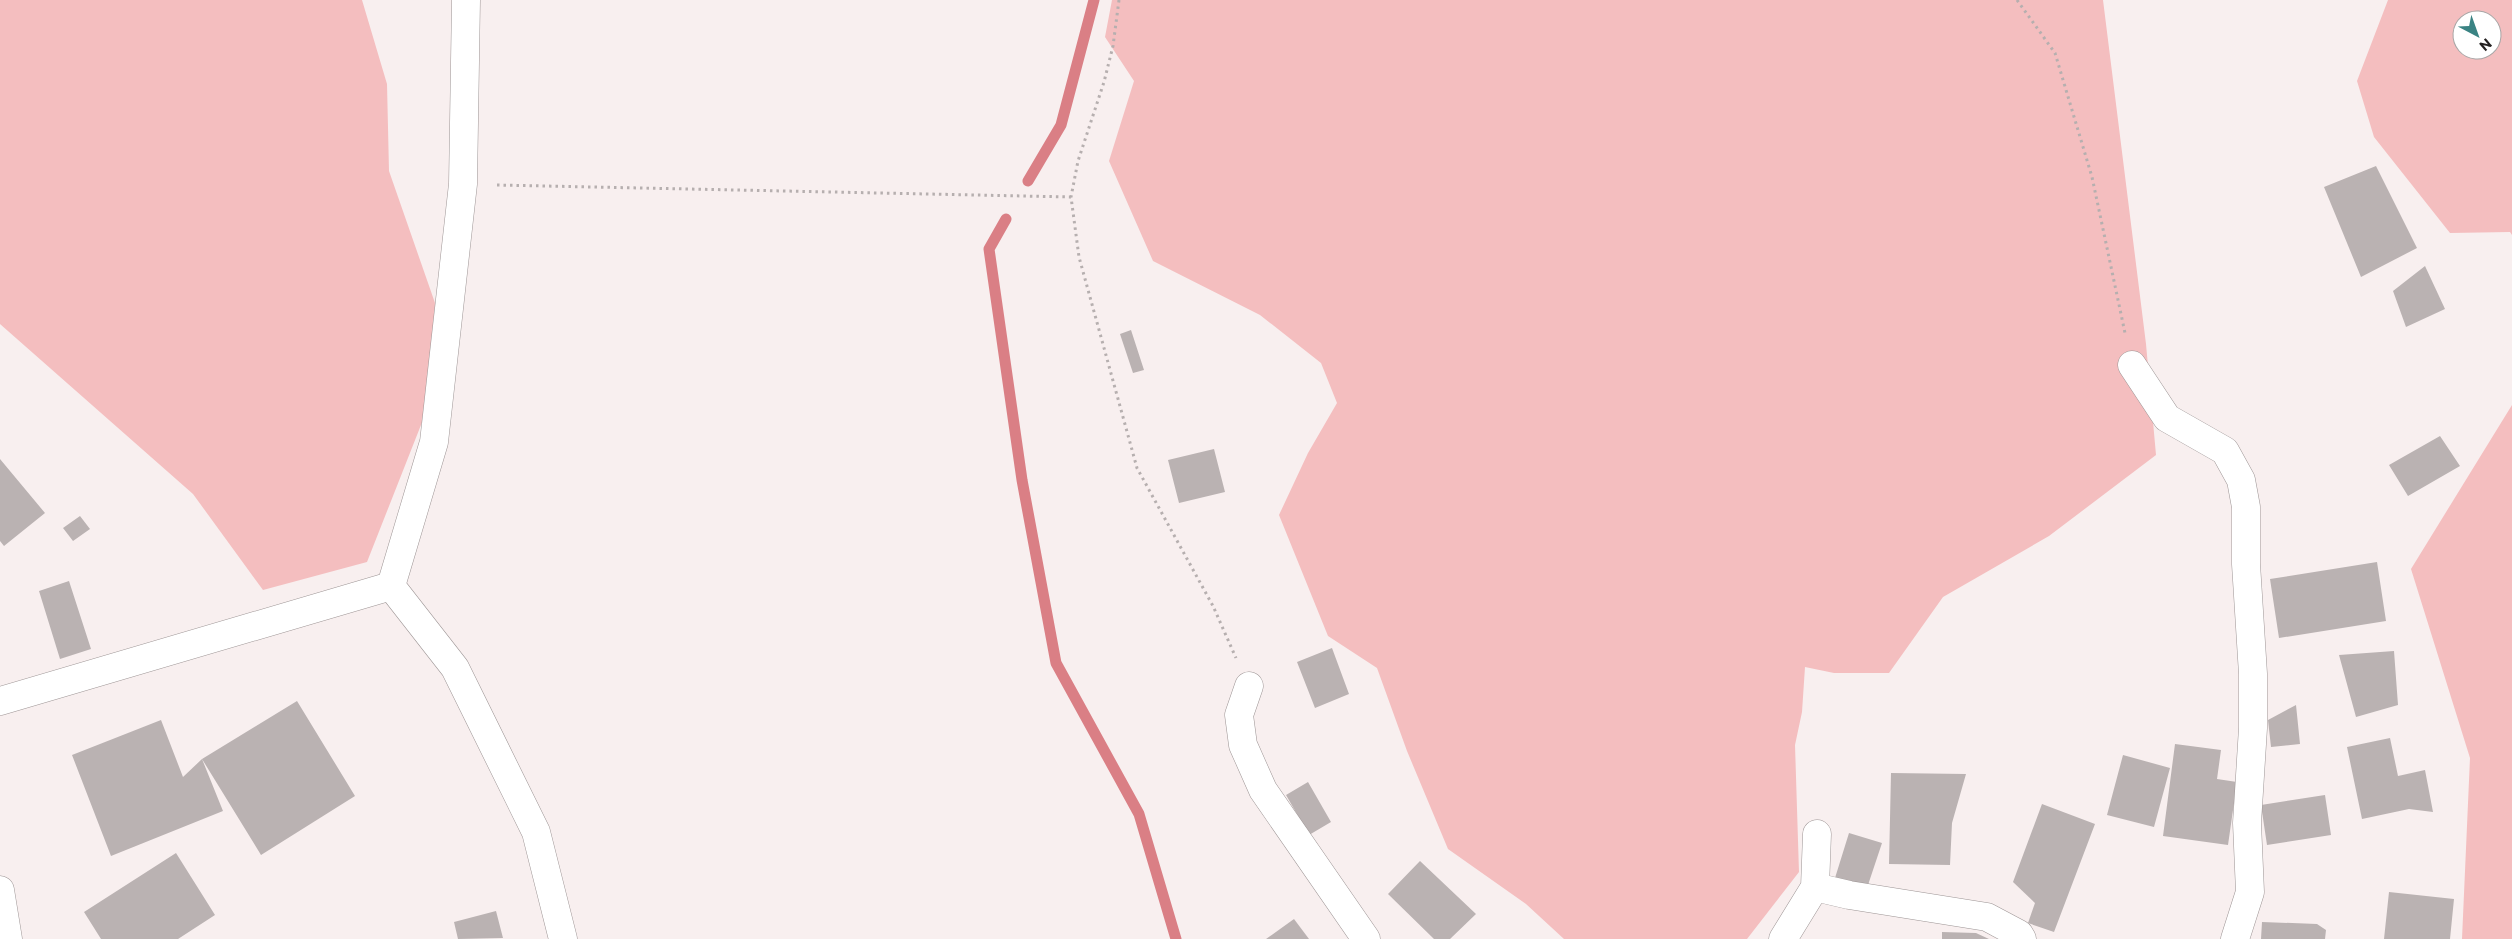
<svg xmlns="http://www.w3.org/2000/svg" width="2512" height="939" font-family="Commissioner,sans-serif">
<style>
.green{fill:#f4bebf;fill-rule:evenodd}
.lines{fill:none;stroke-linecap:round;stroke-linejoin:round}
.stream{stroke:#da7f85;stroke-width:11}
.building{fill:#bab2b2}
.minor-casing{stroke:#9d9595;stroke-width:29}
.path{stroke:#b6afaf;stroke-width:3;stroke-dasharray:2.5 4;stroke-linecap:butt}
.minor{stroke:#fff;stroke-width:28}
</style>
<rect width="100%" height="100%" fill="#f8efef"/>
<!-- green -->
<path class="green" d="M0,0H362L387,84L389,171L435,303L432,397L367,562L263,590L193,494L0,324Z
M1112,0H2103L2146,344L2156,455L2049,536L1943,597L1889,673H1834L1805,667L1802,712L1795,745L1799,872L1747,939H1564L1526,904L1448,849L1407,751L1377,668L1328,636L1279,515L1308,453L1337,403L1321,363L1260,315L1153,261L1109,161L1134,81L1105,37Z
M2388,0H2512V235L2510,232L2450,233L2374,137L2357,81ZM2462,20H2492V50H2462Z
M2512,405V939H2462L2470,758L2411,569Z"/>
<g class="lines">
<!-- stream -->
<path class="stream" d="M1028,181L1061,125L1094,0
M1006,219L989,249L1022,480L1056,663L1139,814L1176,939"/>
</g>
<!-- building -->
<path class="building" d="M2376,166L2417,248L2361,277L2324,187Z
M2425,266L2445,309L2406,327L2393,291Z
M1131,330L1144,370L1133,373L1120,334Z
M2440,436L2460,466L2408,496L2389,465Z
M1214,449L1225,492L1179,503L1168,460Z
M0,459L45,513L4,546L0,541Z
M80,516L90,529L73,541L63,528Z
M2377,562L2386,621L2279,638L2270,579Z
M69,581L91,649L60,659L39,591Z
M1332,648L1349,694L1315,708L1297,662Z
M2394,651L2398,705L2356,717L2339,655Z
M297,701L355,796L261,855L202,759Z
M2296,705L2300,744L2271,747L2268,720Z
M161,720L183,777L202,759L223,811L111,856L72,755Z
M2390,738L2398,776L2425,770L2433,812L2409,809L2362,819L2347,747Z
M2175,744L2221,750L2217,779L2237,782L2228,845L2163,836Z
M2123,755L2170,768L2154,827L2107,815Z
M1891,773L1966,774L1952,823L1950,865L1889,864Z
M1308,782L1331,822L1309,835L1286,795Z
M2325,795L2331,835L2267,845L2261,805Z
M2042,804L2095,824L2054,932L2028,923L2035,903L2013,882Z
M1849,833L1882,843L1867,888L1835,878Z
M176,853L215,915L178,939H101L84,912Z
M1420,861L1476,914L1450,939H1434L1388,894Z
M2389,892L2454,899L2450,939H2384Z
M496,911L503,938L458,939L454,922Z
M1294,919L1309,939H1266Z
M2262,922L2317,924L2326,930L2325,939H2261Z
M1942,932L1976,933L1989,939H1942Z"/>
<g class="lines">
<defs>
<path id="minor" d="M2132,365L2167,418L2225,451L2241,480L2246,507V564L2253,674V728L2247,823L2250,892L2235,939
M391,586L434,442L463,184L466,0
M391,586L455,668L536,832L563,939
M1249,686L1239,715L1243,745L1263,790L1366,939
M0,701L391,586
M1815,887L1849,895L1987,917L2019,934L2022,939
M0,890L8,939
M1783,939L1815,887L1817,834"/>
</defs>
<!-- minor casing -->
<use href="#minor" class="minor-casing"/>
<!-- path -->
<path class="path" d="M1119,0L1113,46L1104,82L1078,161L1071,197L1079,257L1137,468L1213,606L1236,658
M2017,0L2055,53L2092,177L2125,333
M497,185L1071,197"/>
<!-- minor -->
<use href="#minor" class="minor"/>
</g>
<!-- north arrow -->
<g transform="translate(2477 35) rotate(139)"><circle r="24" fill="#ffffff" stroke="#a7a6a6"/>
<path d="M0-4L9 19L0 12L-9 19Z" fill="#3a8383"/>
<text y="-8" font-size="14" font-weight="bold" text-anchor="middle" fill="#242121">N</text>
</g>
</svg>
